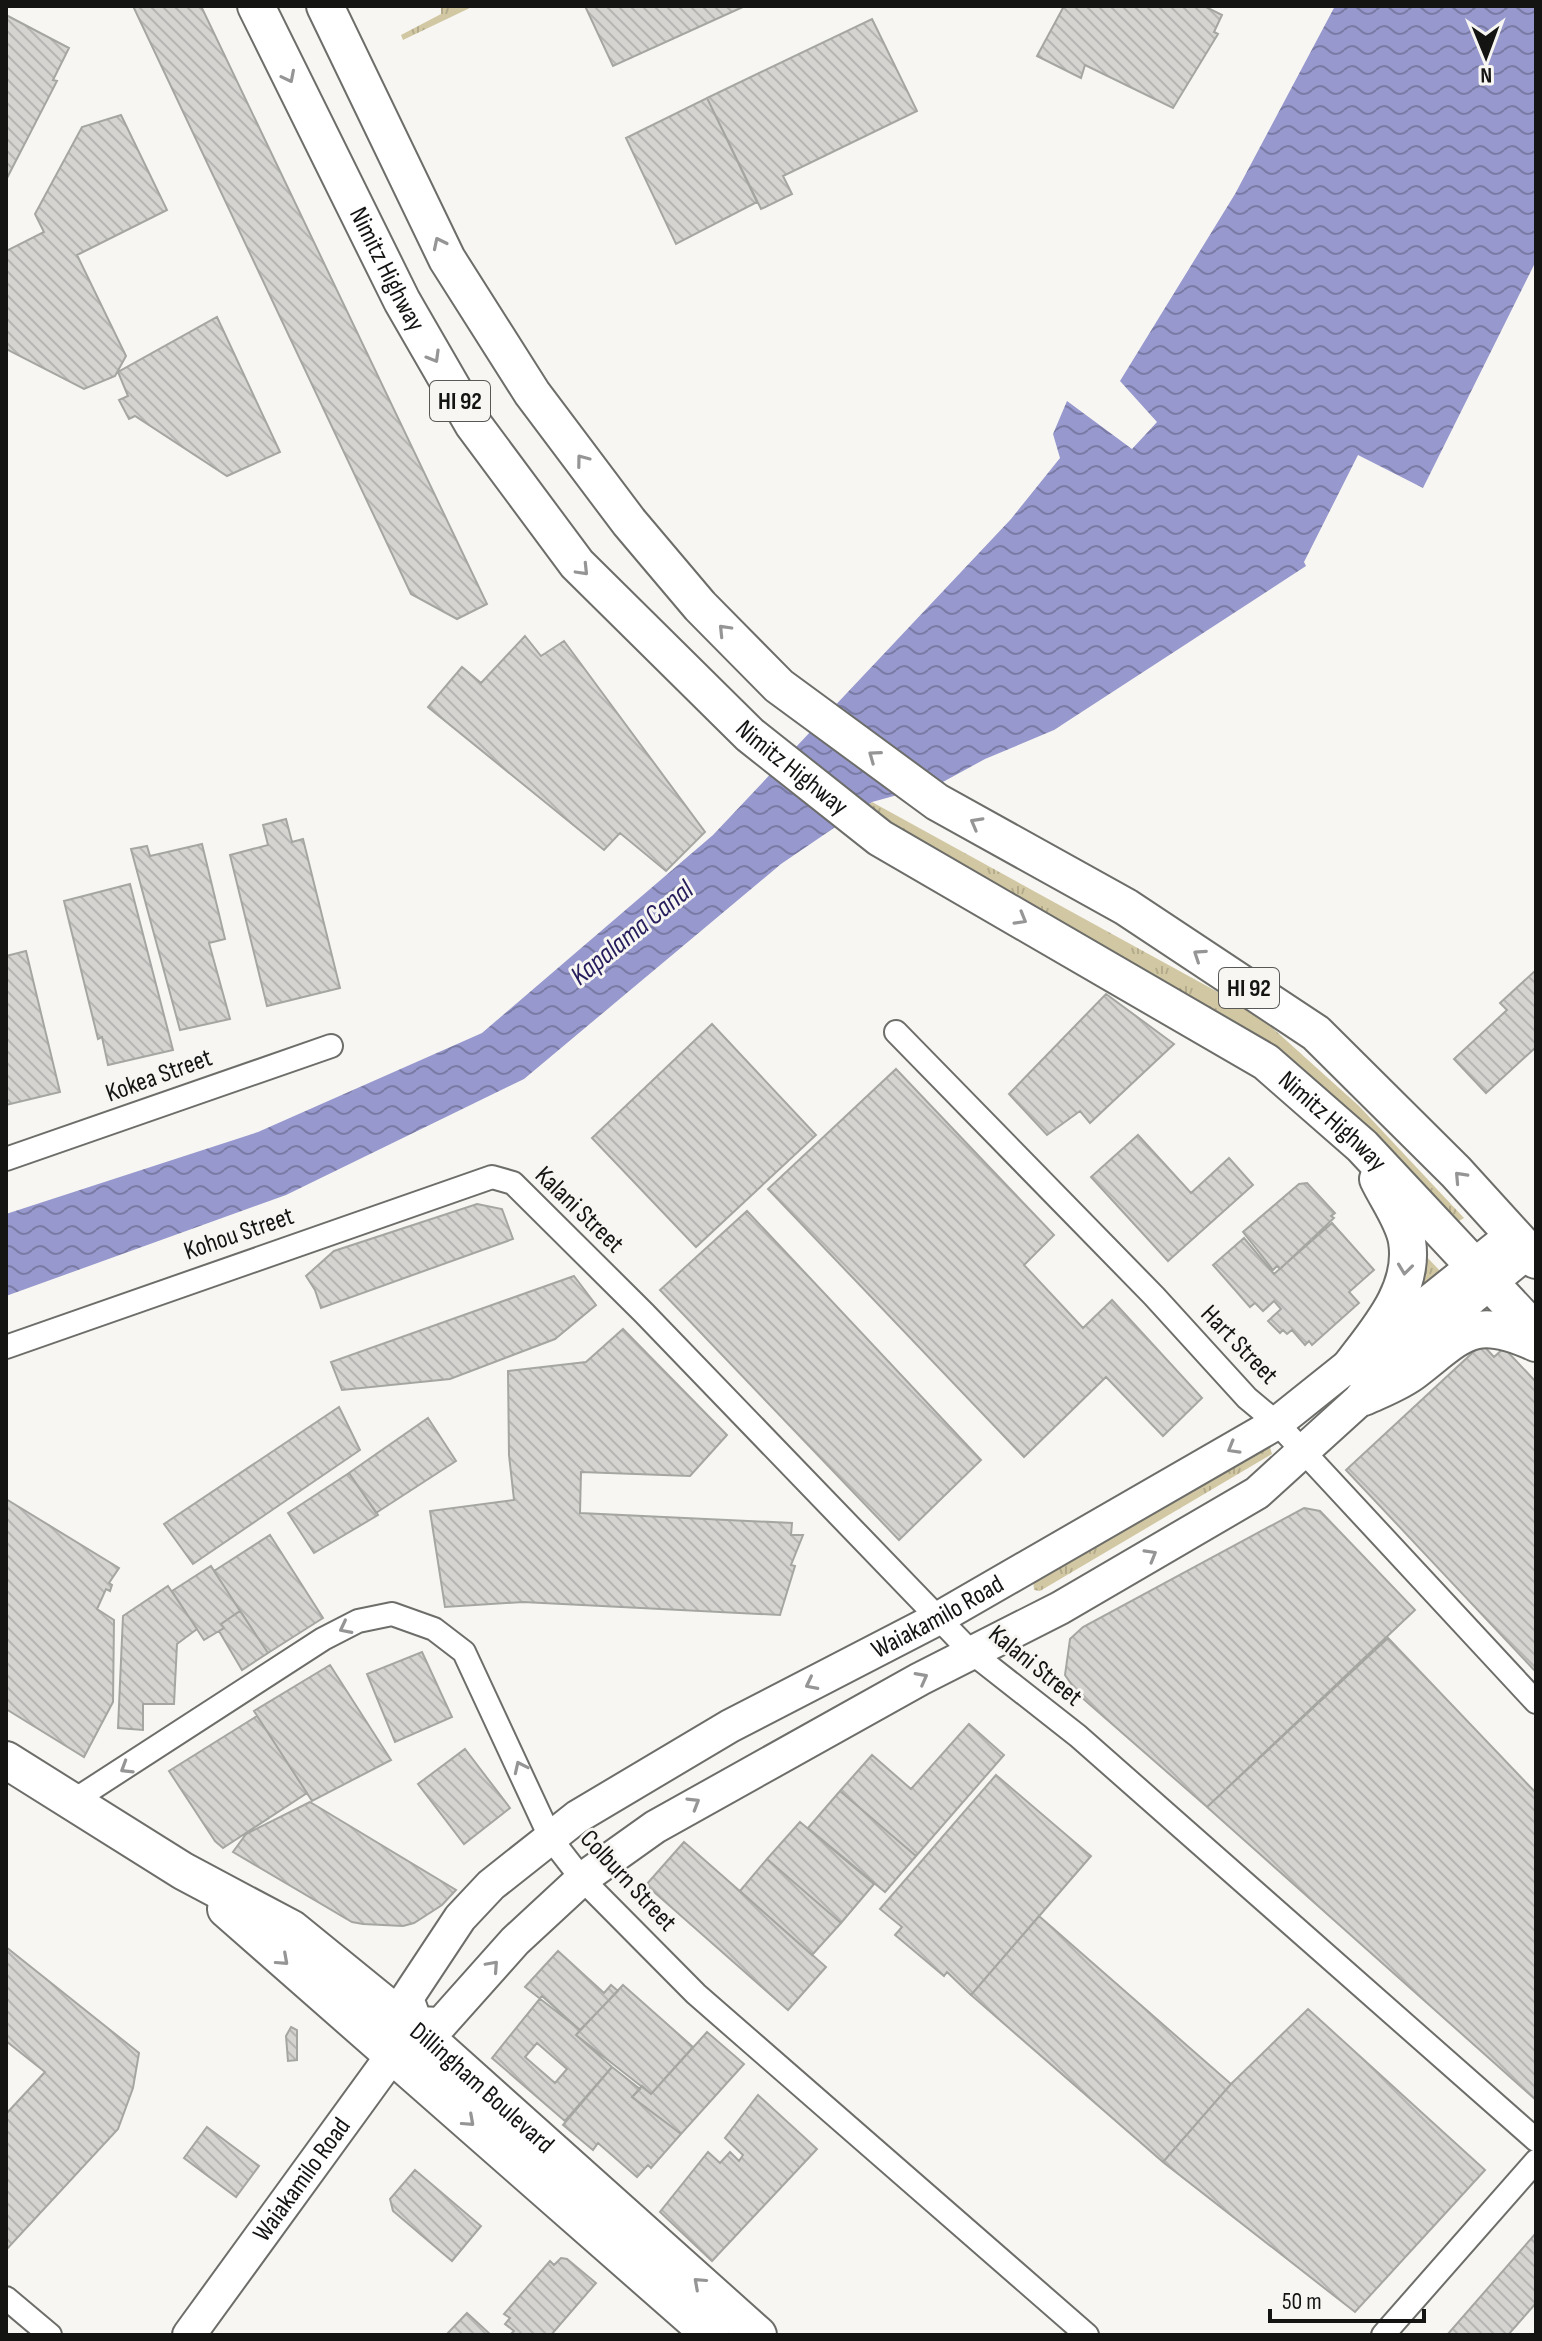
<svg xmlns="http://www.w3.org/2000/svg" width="1542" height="2341" font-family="'Sofia Sans Condensed',sans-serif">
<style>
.grass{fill:url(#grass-tufts)}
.water{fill:url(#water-waves)}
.building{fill:url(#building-back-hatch);stroke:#a5a5a2;stroke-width:2;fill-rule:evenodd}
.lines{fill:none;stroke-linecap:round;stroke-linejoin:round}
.street-casing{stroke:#6d6d6a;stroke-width:26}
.secondary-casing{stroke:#6d6d6a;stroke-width:36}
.primary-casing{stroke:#6d6d6a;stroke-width:40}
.street{stroke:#fff;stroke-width:22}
.secondary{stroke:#fff;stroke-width:32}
.primary{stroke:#fff;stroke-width:36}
.oneway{stroke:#959595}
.labels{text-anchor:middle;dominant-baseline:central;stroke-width:6;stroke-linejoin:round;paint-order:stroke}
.shield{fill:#f7f6f3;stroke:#585856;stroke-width:2}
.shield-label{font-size:24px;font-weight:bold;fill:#141413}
.street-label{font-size:26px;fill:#141413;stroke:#f7f6f3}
.water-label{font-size:28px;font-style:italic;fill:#261e5c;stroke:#f7f6f3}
</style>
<defs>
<pattern id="grass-tufts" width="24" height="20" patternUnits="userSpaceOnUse" patternTransform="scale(2)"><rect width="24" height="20" fill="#d1c8a3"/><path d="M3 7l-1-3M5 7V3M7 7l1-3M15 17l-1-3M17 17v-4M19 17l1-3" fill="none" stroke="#b3ab8b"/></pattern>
<pattern id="water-waves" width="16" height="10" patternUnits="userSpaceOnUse" patternTransform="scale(2)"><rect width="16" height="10" fill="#9798cd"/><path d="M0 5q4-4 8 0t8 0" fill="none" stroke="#7a7ba5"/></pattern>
<pattern id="building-back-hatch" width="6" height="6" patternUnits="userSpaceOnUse" patternTransform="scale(2)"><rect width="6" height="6" fill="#d5d4d1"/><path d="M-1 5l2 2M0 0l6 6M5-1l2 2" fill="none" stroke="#b6b5b3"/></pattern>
</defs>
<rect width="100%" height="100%" fill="#f7f6f3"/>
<!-- grass -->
<path class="grass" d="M441,6H474L403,40L401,35L441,14Z
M872,802L1256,1013L1359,1106L1464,1218L1454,1224L1354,1119L851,817Z
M1409,1238L1441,1272L1397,1306Z
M1269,1444L1272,1454L1040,1591L1034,1590L1033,1579Z"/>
<!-- water -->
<path class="water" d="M1335,6H1536V261L1423,488L1358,455L1304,562L1306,566L1054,730L985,759L941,783L872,802L781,864L524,1079L286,1195L6,1296V1214L258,1132L482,1033L713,835L1011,519L1060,458L1053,434L1067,401L1132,449L1157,422L1120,381L1235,194Z"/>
<!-- building -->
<path class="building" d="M133,6H201L487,604L457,619L411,594Z
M585,6H745L613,66Z
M1064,6H1204L1222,15L1214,32L1218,34L1173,108L1085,65L1081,78L1037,56Z
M6,15L69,48L53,80L57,81L6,180Z
M872,19L917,111L783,176L792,194L761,209L707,98Z
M707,98L757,202L676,244L626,138Z
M121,115L167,210L77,255L126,356L115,376L84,389L6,349V251L44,232L35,214L82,127Z
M217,317L280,452L227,476L135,416L129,419L119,400L128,396L118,372Z
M525,636L541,656L564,641L705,832L666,871L620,833L604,850L428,707L462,667L481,683Z
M286,819L292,842L303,839L340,988L267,1006L230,855L268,845L263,825Z
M202,844L225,939L209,943L230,1019L180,1030L131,849L147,846L150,856Z
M130,884L173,1050L108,1065L102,1037L98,1039L64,901Z
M26,951L60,1092L6,1105V956Z
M1536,970V1047L1486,1093L1454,1059L1507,1010L1500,1003Z
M1106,994L1174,1044L1090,1123L1080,1111L1047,1135L1009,1094Z
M712,1024L816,1135L696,1247L592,1138Z
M896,1069L1054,1235L1024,1265L1083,1328L1112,1300L1202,1398L1163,1436L1106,1377L1024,1457L768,1189Z
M1138,1135L1191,1193L1229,1158L1253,1185L1168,1261L1091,1177Z
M1307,1183L1335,1213L1331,1216L1334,1218L1280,1269L1277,1266L1273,1270L1243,1232L1299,1184Z
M477,1204L502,1209L513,1239L321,1308L315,1290L306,1276L334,1251Z
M747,1211L981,1460L899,1540L660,1290Z
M1332,1223L1374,1270L1349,1292L1359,1303L1312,1345L1309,1341L1305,1345L1292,1330L1287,1334L1283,1330L1280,1333L1268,1321L1281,1309L1274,1301L1263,1311L1255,1303L1250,1307L1213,1265L1244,1238L1274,1274Z
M574,1276L596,1305L555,1339L450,1379L342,1390L331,1362Z
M623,1329L727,1435L690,1476L581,1472L580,1513L792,1523L791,1535H803L791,1565L795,1566L780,1615L523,1602L445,1607L430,1511L514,1500L509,1455L508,1371L586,1362Z
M1482,1344L1494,1357L1504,1348L1536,1382V1672L1346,1470Z
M339,1407L360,1450L193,1564L164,1524Z
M428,1418L456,1461L376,1513L349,1473Z
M349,1473L378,1515L314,1553L288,1513Z
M6,1499L119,1568L109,1583L112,1585L110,1591L106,1589L97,1609L114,1620L113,1702L84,1757L6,1709Z
M1304,1508L1320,1511L1415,1610L1207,1807L1079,1695L1065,1675L1070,1639L1083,1627Z
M270,1535L323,1618L268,1653L214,1571Z
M211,1566L240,1611L221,1624L224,1628L204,1640L172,1591Z
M168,1586L197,1629L177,1644L174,1704H143V1730L118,1728L123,1616Z
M240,1611L268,1653L242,1670L219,1631L224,1628L221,1624Z
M1388,1638L1536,1793V2100L1207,1807Z
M422,1652L452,1717L395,1742L367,1674Z
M330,1665L391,1760L312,1801L254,1711Z
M257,1716L307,1793L223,1848L215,1841L169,1771Z
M969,1724L1004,1755L916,1856L840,1791L872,1755L911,1789Z
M465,1749L510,1808L464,1844L418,1784Z
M996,1775L1091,1856L971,1995L947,1972L944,1976L895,1935L902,1927L880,1909Z
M840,1791L916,1856L885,1892L808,1828Z
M310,1802L456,1890L442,1905L414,1923L403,1926L363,1924L352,1922L233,1852L246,1834Z
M800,1822L874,1884L841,1923L767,1859Z
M684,1842L826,1967L788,2010L646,1885Z
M767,1859L841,1923L812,1955L740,1891Z
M1039,1916L1231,2084L1163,2162L971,1995Z
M6,1947L139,2053L133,2088L118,2129L6,2250V2114L45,2072L6,2041Z
M558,1951L604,1993L611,1985L618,1991L580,2030L525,1987Z
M623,1985L693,2047L651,2094L576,2035Z
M542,1996L580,2030L576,2035L612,2067L565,2121L492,2058ZM537,2043L567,2069L555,2083L525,2057Z
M1308,2009L1485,2170L1355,2312L1163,2162L1231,2084Z
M291,2027L297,2030V2060L288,2061L286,2036Z
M707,2032L744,2064L681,2134L632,2097L642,2086L651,2094Z
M612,2067L640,2089L632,2097L681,2134L651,2168L648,2165L637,2177L598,2143L593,2150L563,2125Z
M758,2095L817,2149L712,2261L660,2212L708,2152L720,2163L730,2152L739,2161L743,2155L725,2138Z
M207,2127L259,2166L236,2197L184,2158Z
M415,2170L481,2226L452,2261L393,2211L390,2199Z
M1536,2233V2303L1508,2335H1447Z
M561,2258L567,2259L596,2283L551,2335H510L514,2331L505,2324L510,2318L504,2314L550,2261L554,2265Z
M467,2313L491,2335H446Z"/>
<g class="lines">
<defs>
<path id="street" d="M896,1032L1154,1296L1247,1398L1277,1423L1536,1702
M6,1159L331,1046
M6,1347L492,1177L513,1183L644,1313L971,1652L1078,1736L1536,2140
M73,1801L323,1639L358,1621L392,1614L434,1629L464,1652L551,1839L582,1879L696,1994L1087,2335
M6,2298L50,2335
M1383,2335L1536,2161"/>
<g id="secondary">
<path id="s1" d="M416,2023L407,1998L460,1918L491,1885L577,1817L730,1726L937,1619L1277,1423L1512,1235"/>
<path d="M416,2023L441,2024L515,1941L582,1879L655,1827L920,1679L1060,1608L1257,1493L1474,1296L1528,1252"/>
<path id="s2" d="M189,2335L407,2035"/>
</g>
<g id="primary">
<path id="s3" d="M256,6L402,301L473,424L577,564L750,735L880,838L1266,1062L1362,1146L1536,1332"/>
<path d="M325,6L447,259L532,393L629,522L700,606L779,686L937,802L1126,907L1316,1033L1456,1172L1536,1260"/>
<path d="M1350,1367C1377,1331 1415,1290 1407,1241C1404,1221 1387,1198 1378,1179"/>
<path d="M1364,1397C1381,1389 1400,1382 1414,1371C1462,1334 1472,1314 1536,1343"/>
<path id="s4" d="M6,1760L183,1871L292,1929L432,2043L758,2335"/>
<path d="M226,1909L711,2335"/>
</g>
</defs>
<!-- street casing -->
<use href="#street" class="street-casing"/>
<!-- secondary casing -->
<use href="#secondary" class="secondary-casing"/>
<!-- primary casing -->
<use href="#primary" class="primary-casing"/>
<!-- street -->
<use href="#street" class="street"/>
<!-- secondary -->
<use href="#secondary" class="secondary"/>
<!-- primary -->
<use href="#primary" class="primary"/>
</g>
<!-- one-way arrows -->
<defs><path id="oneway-chevron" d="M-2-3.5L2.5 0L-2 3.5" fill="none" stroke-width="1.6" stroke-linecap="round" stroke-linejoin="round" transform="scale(2)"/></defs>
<g class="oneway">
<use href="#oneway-chevron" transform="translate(289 77) rotate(63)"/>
<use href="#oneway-chevron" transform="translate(439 243) rotate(-116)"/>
<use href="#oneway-chevron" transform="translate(434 357) rotate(60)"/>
<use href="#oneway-chevron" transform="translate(582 460) rotate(-127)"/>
<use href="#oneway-chevron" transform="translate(583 570) rotate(46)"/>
<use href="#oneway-chevron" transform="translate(724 630) rotate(-134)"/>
<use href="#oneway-chevron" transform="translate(874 756) rotate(-144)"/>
<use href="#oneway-chevron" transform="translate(976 823) rotate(-151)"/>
<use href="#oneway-chevron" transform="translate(1021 919) rotate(30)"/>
<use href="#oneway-chevron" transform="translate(1199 955) rotate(-146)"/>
<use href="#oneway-chevron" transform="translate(1460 1177) rotate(-133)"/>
<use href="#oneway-chevron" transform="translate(1405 1269) rotate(97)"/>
<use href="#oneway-chevron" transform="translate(1233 1448) rotate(150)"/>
<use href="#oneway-chevron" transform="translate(1151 1555) rotate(-30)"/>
<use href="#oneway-chevron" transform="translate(345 1628) rotate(153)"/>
<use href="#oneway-chevron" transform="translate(922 1678) rotate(-28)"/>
<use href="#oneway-chevron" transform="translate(811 1684) rotate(153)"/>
<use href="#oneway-chevron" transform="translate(520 1767) rotate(-115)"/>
<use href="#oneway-chevron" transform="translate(126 1768) rotate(148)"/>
<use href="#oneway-chevron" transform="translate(694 1803) rotate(-31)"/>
<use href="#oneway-chevron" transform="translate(283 1960) rotate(42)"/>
<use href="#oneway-chevron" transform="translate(493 1966) rotate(-48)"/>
<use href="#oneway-chevron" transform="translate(469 2121) rotate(42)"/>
<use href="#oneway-chevron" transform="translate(699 2283) rotate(-138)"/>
</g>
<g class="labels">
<!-- shield labels -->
<g class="shield">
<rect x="430" y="381" width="60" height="40" rx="6"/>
<rect x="1219" y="968" width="60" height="40" rx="6"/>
</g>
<g class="shield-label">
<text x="460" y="401">HI 92</text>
<text x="1249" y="988">HI 92</text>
</g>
<!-- street labels -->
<g class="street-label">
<text stroke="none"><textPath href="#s3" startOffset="294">Nimitz Highway</textPath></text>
<text stroke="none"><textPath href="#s3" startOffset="942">Nimitz Highway</textPath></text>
<text transform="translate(159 1076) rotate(-20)">Kokea Street</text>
<text stroke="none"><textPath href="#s3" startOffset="1590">Nimitz Highway</textPath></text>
<text transform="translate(579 1210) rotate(44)">Kalani Street</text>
<text transform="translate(239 1234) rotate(-19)">Kohou Street</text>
<text transform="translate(1239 1345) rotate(46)">Hart Street</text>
<text stroke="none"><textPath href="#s1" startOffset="690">Waiakamilo Road</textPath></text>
<text transform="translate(1035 1666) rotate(39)">Kalani Street</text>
<text transform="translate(628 1881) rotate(47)">Colburn Street</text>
<text stroke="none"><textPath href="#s4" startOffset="580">Dillingham Boulevard</textPath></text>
<text stroke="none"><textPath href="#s2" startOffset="192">Waiakamilo Road</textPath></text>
</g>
<!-- water labels -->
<g class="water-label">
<text transform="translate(632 933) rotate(-39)">Kapalama Canal</text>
</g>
</g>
<!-- border -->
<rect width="1542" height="2341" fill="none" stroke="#141413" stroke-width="16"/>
<!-- north arrow -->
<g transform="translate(1486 56) rotate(179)" stroke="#f7f6f3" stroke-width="6" paint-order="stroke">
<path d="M0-6L14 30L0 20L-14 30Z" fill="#141413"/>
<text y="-12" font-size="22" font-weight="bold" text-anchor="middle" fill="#141413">N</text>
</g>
<!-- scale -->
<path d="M1270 2309v12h154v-12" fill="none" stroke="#141413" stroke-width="4"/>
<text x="1282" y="2309" font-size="24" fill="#141413" stroke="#f7f6f3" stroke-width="6" paint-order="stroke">50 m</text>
</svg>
